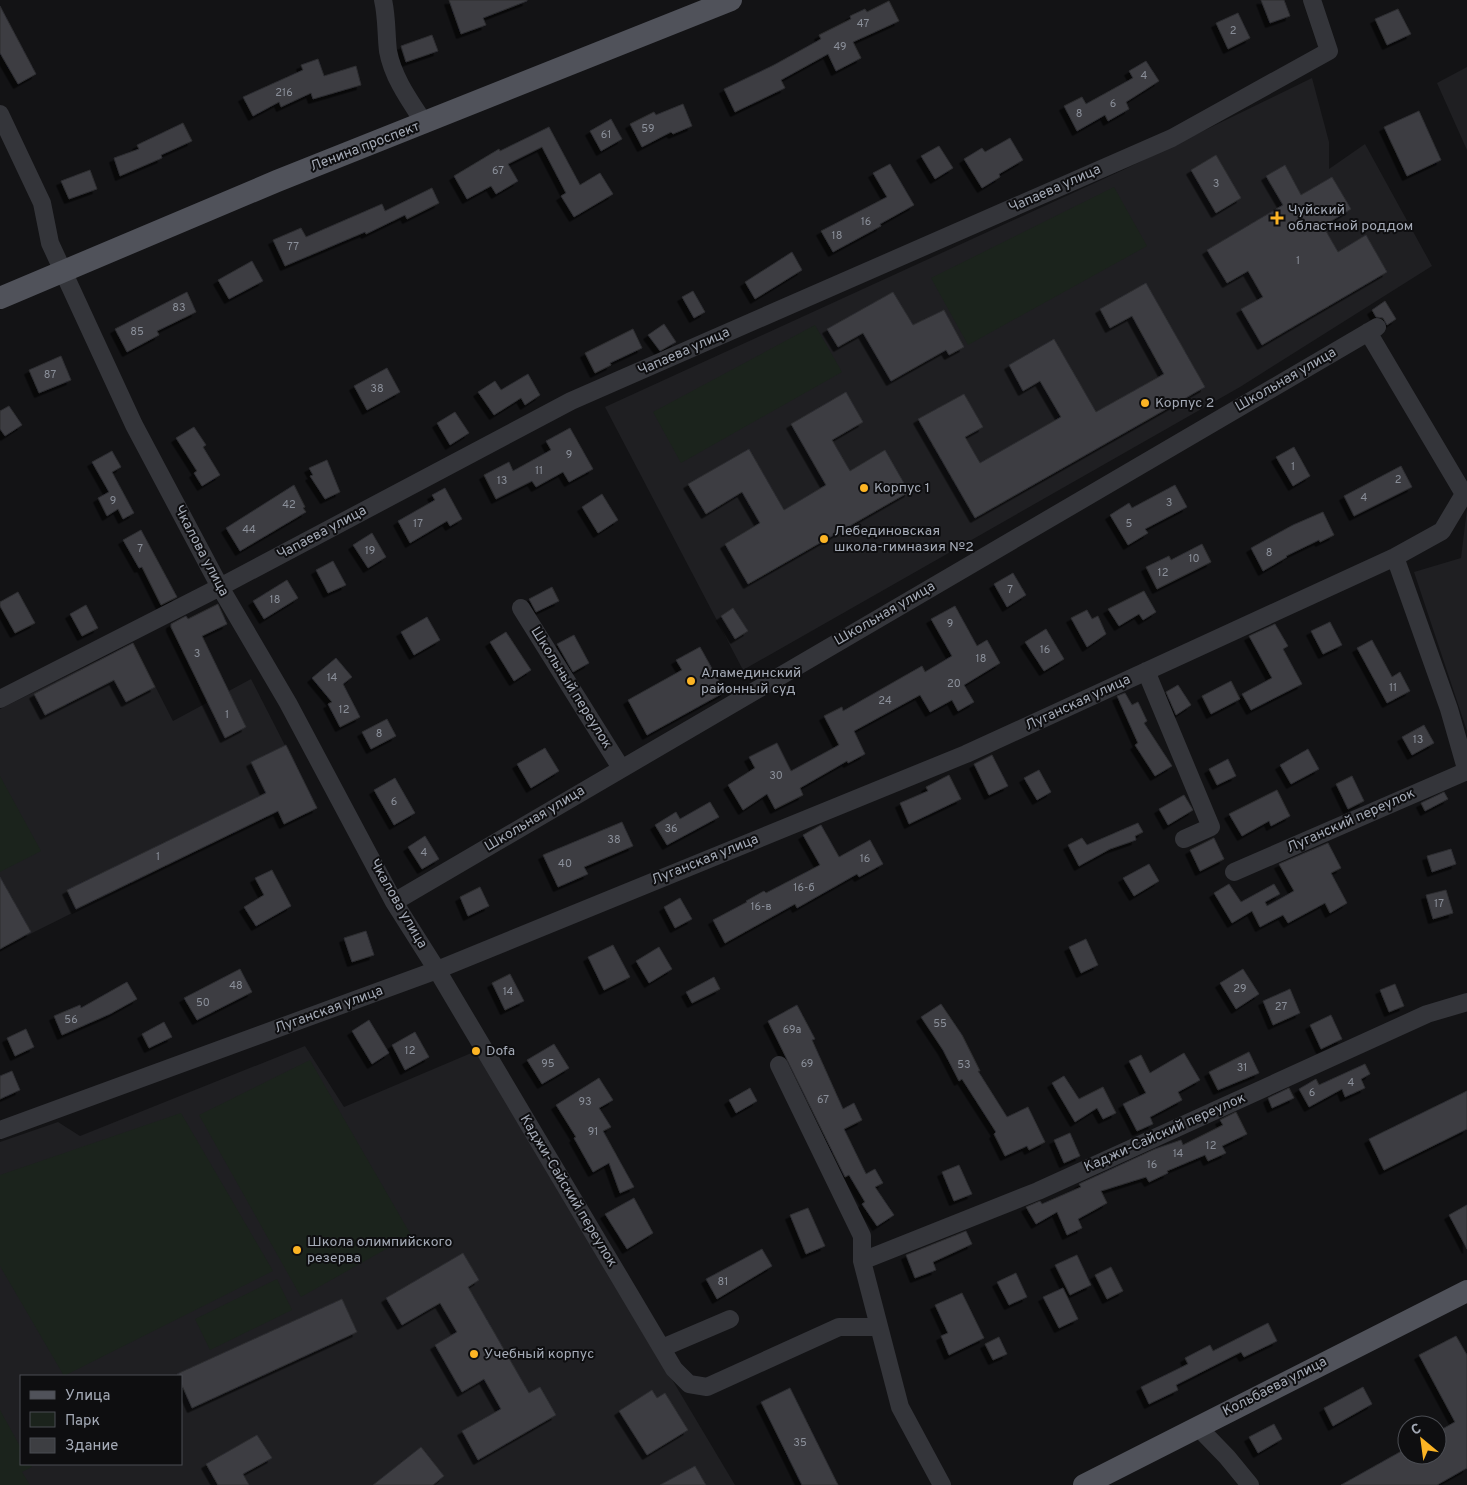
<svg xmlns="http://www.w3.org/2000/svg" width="1467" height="1485" font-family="Overpass,sans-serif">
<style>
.built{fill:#1f1f22;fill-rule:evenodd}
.green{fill:#1b231c}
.building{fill:#3d3e42;stroke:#2d2d31;filter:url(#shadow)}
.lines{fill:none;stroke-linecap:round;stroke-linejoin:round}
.minor{stroke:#34353a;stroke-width:18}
.major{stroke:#50525a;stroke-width:22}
.poi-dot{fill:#fcb424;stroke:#0e0e10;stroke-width:2}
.labels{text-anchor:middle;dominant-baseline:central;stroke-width:4;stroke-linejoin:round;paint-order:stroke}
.number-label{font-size:11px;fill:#8a8f99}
.street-label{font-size:14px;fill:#a4aab6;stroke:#0e0e10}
.poi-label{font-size:14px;fill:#a4aab6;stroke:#0e0e10;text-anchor:start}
</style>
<defs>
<filter id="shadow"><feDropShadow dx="-4.5" dy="4.5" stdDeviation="0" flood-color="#0009"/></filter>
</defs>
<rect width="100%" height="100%" fill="#131315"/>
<!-- built -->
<path class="built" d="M1467,67V150L1437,83Z
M1312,78L1329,142V169L1365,144L1432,266L1240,387L743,670L605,407L1123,170Z
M1467,509V731L1414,572L1461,558Z
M133,643L173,721L251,679L317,808L284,824L277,811L0,949V709Z
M305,1046L344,1107L476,1051L735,1485H0V1142L58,1122L80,1136ZM21,1376H181V1464H21Z"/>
<!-- green -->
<path class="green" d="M1114,187L1147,246L968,345L931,278Z
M815,325L842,372L681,463L653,412Z
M0,776L41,851L0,872Z
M310,1060L411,1235L301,1297L199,1115Z
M181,1113L273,1271L64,1376L0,1266V1175Z
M277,1279L292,1310L210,1350L195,1319Z
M0,1410L21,1448V1464H30L32,1467L22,1472L30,1485H0Z"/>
<!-- building -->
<path class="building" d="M449,0H527V1L483,18L486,25L461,34Z
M1261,0H1284L1290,16L1270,23Z
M889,1L899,21L853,42L861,58L836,71L828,54L781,80L785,88L735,112L724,89L774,65L821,39L819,35L851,19L850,16L865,9L867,12Z
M0,6L36,74L18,84L0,53Z
M1398,9L1411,34L1387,45L1375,19Z
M1238,13L1250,38L1228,49L1216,23Z
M432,35L438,51L406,62L401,46Z
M318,59L324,76L356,66L361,85L313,99L311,93L281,107L279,102L253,116L243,97L303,70L301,65Z
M1146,61L1159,81L1126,102L1129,109L1108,121L1105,115L1077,131L1064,106L1082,97L1086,104L1133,78L1129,71Z
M683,104L692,126L673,134L671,132L642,147L630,124L654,112L656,115Z
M1419,111L1441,160L1407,176L1384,127Z
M611,119L622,139L601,151L590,131Z
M183,123L192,141L161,155L162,158L120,176L114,158L139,149L137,145Z
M549,127L580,185L600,173L613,194L574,217L561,196L566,193L542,147L508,164L518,181L496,194L491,186L467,199L454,176L499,149L500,151Z
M1010,138L1023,160L999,174L1000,177L982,188L964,159L982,148L985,152Z
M939,146L953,168L935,179L921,156Z
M1216,155L1241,198L1216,213L1191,170Z
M890,164L914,205L880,224L881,226L833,252L821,231L887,197L873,173Z
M1285,165L1301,195L1332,177L1351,209L1323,226L1338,252L1366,235L1387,272L1262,345L1241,309L1263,297L1248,271L1227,283L1207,250L1283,205L1266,176Z
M90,170L97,189L69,199L61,181Z
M432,188L439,203L407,219L405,215L366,234L365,232L285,266L273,240L301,228L306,237L382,204L385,211Z
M792,252L802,270L755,299L745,282Z
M252,261L263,281L229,299L218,280Z
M1146,283L1205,387L975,518L918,419L964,394L983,427L965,437L980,463L1061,417L1040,381L1023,391L1009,365L1054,339L1096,412L1164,374L1132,316L1110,328L1100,309Z
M693,291L705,312L694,318L682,297Z
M187,292L196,312L157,331L159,335L127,352L115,329Z
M893,292L913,325L944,310L964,347L949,355L946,350L891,381L863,333L838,347L827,329Z
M1385,301L1396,319L1387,325L1383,318L1376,317L1372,310Z
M664,324L676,342L660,351L648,335Z
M633,329L642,348L610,363L611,365L595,373L585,353Z
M61,356L71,380L39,393L29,370Z
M387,368L400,392L367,410L354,386Z
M528,374L540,395L525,405L521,398L494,415L478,392L495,381L501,390Z
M846,392L863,422L832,440L850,471L885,450L909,492L748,584L725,544L760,523L742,492L706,514L688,484L749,449L784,510L826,485L791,424Z
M9,406L22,425L5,436L0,429V411Z
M455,412L469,433L450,445L437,423Z
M194,427L206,445L203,447L220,475L202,486L194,473L197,471L176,438Z
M570,428L593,469L569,482L563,472L536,487L532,481L496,499L484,475L509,462L513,471L551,450L546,441Z
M1294,447L1310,476L1293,486L1276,457Z
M112,451L121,467L112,472L134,513L123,519L118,509L107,516L98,498L109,492L92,462Z
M327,460L340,492L325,499L310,476L313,475L309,468Z
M1401,466L1412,487L1354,516L1344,496Z
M294,485L305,507L303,508L306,512L240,551L226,528Z
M1175,485L1187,507L1145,529L1148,533L1128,545L1110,515L1129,503L1132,508Z
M445,488L462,519L450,526L447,521L410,543L398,521L435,500L432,495Z
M602,494L618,520L598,533L582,507Z
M1323,512L1334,535L1320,542L1319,540L1286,556L1287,557L1263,571L1251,548L1293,525Z
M141,530L177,597L161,605L142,567L139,568L123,540Z
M372,533L386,557L368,568L353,545Z
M1202,544L1211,562L1157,589L1146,567L1169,556L1171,560Z
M333,561L346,585L328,593L316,570Z
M1013,573L1026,595L1007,607L994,584Z
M287,580L298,598L264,619L253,601Z
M552,587L559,601L536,612L529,599Z
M1144,591L1156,612L1143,620L1139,614L1119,626L1108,609Z
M18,592L35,623L15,633L0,606V602Z
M218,604L227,624L202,636L246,727L225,738L171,627V624L186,616L188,619Z
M86,605L98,628L82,636L70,614Z
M955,606L977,646L987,640L1000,663L964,685L974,702L958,711L952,700L930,712L920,695L854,731L865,754L848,763L847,761L800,788L803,795L775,809L767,794L743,810L728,785L755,768L749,757L777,743L791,771L839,745L824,716L842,707L843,711L922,666L925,672L952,656L931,619Z
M733,608L748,631L735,639L721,616Z
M1087,610L1092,619L1098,616L1106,634L1087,647L1071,618Z
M427,617L440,640L414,655L401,632Z
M1330,622L1342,645L1323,654L1311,631Z
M1275,624L1288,646L1283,649L1302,684L1251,710L1242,694L1272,678L1249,636Z
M1046,629L1064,659L1044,671L1025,642Z
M506,632L531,670L514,681L490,642Z
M574,635L589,663L573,672L557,644Z
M1372,640L1392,677L1400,672L1410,691L1387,703L1357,648Z
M133,643L155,687L126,702L114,680L45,715L34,694Z
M700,647L725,692L647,735L628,700L682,670L676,660Z
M336,658L352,677L343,684L360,717L340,727L328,704L332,702L312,678Z
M1231,681L1240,699L1211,714L1202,696Z
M1178,685L1191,705L1176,715L1166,692Z
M1125,693L1132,705L1138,702L1147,721L1144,723L1172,766L1155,776L1135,745L1138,743L1117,696Z
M387,719L396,736L371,749L362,732Z
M1424,725L1434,743L1412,755L1402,737Z
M286,745L317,808L284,824L278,811L76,909L67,890L266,793L251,762Z
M545,748L559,771L531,788L517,764Z
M1308,749L1319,769L1291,784L1280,765Z
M992,755L1008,786L989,795L974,764Z
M1228,759L1236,776L1217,785L1209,769Z
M1039,770L1051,792L1037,800L1024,778Z
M949,775L961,799L909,824L900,803L928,791L926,787Z
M1352,776L1364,801L1348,809L1336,784Z
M395,778L415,813L394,825L374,790Z
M1277,790L1290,816L1271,826L1269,821L1242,836L1229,814Z
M1444,792L1448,799L1425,811L1421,803Z
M1184,795L1193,810L1168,825L1159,809Z
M710,802L719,817L667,845L655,825L676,812L680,819Z
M622,822L633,846L584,867L588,874L558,887L543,855Z
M1138,823L1143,832L1135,836L1136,840L1110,849L1079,866L1068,845L1082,838L1087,845Z
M821,825L839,857L870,840L883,864L859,877L857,874L797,908L795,904L725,943L713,920L747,902L746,901L764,891L766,893L820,865L803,835Z
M425,836L439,859L422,869L408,847Z
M1214,838L1224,859L1200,871L1190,850Z
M1328,843L1341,868L1331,873L1347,903L1330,913L1325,903L1288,923L1283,915L1260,927L1252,911L1232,923L1214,893L1229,884L1241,902L1274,884L1280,894L1265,902L1267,906L1294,891L1279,864Z
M1451,849L1456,864L1432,872L1427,856Z
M1149,864L1159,881L1134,896L1123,878Z
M272,870L291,906L256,926L244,907L264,895L255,878Z
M0,877L31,932L0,949Z
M480,887L489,906L468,916L460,897Z
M1446,890L1453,913L1433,919L1426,895Z
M680,898L692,919L675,928L664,907Z
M366,931L374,955L352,962L344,938Z
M1086,939L1098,965L1081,973L1069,947Z
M613,945L630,977L604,990L588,957Z
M659,947L672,969L649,983L636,961Z
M240,969L252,992L197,1020L184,998Z
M1243,969L1259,994L1236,1009L1220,983Z
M510,974L524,1001L505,1010L492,983Z
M714,977L720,989L692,1003L686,992Z
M127,982L137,999L110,1014L62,1035L54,1016L80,1005L81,1008Z
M1395,984L1404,1006L1389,1012L1380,990Z
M1290,989L1300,1013L1273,1025L1263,1001Z
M941,1004L962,1035L980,1071H978L1007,1117L1028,1107L1045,1142L1029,1150L1027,1146L1005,1156L994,1134L996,1132L962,1079L959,1081L943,1050L921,1017Z
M797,1005L815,1039L812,1040L843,1109L854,1103L862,1120L844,1129L866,1174L875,1169L883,1183L875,1187L894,1215L877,1226L862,1204L865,1202L849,1175L845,1177L768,1021Z
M1331,1015L1342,1039L1321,1049L1310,1025Z
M369,1020L389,1053L372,1064L352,1031Z
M164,1022L172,1037L149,1048L142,1034Z
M26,1029L34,1047L15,1056L7,1038Z
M415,1032L429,1057L405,1070L392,1045Z
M554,1044L569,1068L542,1084L527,1060Z
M1249,1052L1259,1073L1218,1090L1209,1072Z
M1184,1053L1200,1080L1178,1092L1182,1100L1150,1117L1153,1124L1137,1131L1123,1104L1146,1093L1129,1061L1141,1055L1150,1073Z
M1365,1064L1370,1074L1361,1079L1365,1088L1345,1097L1342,1089L1309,1107L1299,1089L1316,1079L1319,1085Z
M12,1071L20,1090L0,1099V1076Z
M1064,1076L1079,1099L1103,1087L1116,1113L1103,1119L1097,1108L1075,1122L1052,1083Z
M599,1078L613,1100L599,1108L611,1127L603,1131L634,1187L620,1193L609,1163L593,1172L574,1138L576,1137L556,1105Z
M750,1088L757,1101L736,1113L729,1100Z
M1289,1088L1294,1098L1272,1108L1268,1098Z
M1467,1091V1129L1384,1170L1369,1139Z
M1236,1112L1247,1134L1222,1146L1226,1153L1208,1161L1205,1155L1167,1171L1168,1173L1149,1182L1146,1177L1101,1191L1107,1203L1078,1219L1082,1228L1067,1235L1057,1212L1036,1224L1026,1207L1040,1201L1042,1204L1081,1187L1079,1184L1155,1149L1181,1140L1183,1145L1223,1125L1220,1120Z
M1070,1133L1080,1156L1064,1163L1054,1140Z
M959,1165L972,1194L954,1201L942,1172Z
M634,1198L653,1233L627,1249L605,1214Z
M1467,1205V1249L1449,1215Z
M808,1208L825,1246L806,1254L790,1215Z
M966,1231L972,1244L933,1262L936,1270L915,1278L906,1255Z
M762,1249L772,1266L717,1299L706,1279Z
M463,1253L479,1280L468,1287L529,1393L540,1387L556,1415L478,1460L462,1431L501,1409L484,1379L462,1392L435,1345L457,1332L440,1303L402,1325L386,1298Z
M1077,1255L1091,1285L1070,1295L1055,1265Z
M1111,1267L1123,1291L1107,1299L1095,1275Z
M1016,1273L1027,1297L1009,1305L997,1282Z
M1063,1288L1078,1319L1059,1328L1043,1297Z
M962,1293L984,1338L949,1355L941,1336L948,1333L935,1305Z
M342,1299L357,1332L192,1408L181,1383V1376L177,1374Z
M1268,1323L1277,1341L1244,1357L1241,1352L1176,1385L1178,1390L1149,1404L1141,1387L1188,1364L1185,1358L1210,1345L1213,1351Z
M1456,1336L1467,1355V1468L1437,1485H1341L1407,1448V1455H1437V1432L1455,1422L1419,1355Z
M999,1337L1007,1354L993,1360L985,1344Z
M1363,1387L1372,1404L1333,1426L1324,1408Z
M790,1388L838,1485H802L761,1402Z
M652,1390L657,1398L665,1393L688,1430L647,1455L619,1411Z
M1274,1424L1282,1439L1258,1453L1249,1437Z
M257,1435L272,1458L243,1474L249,1485H218L206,1464Z
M421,1447L444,1476L433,1485H373Z
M695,1466L706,1485H660Z"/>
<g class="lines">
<!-- minor -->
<path class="minor" d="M383,0C387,17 386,34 388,51C393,78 410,101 425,124
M0,114L42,203L50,243L134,425L220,587L288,703L394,902L437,970L674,1369L689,1384L707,1387L839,1327H879
M1395,557L1449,709L1467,772
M521,608L621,768
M1146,671L1211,827L1184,839
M0,699L220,587L571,401L1172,138L1329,51L1312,0
M1234,872L1467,771
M394,902L1377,327
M779,1065L862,1236V1261L900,1407L942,1485
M0,1130L437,970L966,754L1395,557L1442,531L1464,494L1368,332
M862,1261L1038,1191L1427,1014L1467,1002
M662,1348L730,1319
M1197,1426L1227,1457L1250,1485"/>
<!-- major -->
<path class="major" d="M0,298L277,181L731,0
M1084,1485L1467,1291"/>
</g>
<!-- markers -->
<g class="poi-dot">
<path d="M1274.5 210.5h5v5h5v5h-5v5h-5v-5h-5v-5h5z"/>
<circle cx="1145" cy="403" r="5"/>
<circle cx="864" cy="488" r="5"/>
<circle cx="824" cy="539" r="5"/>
<circle cx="691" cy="681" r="5"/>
<circle cx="476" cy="1051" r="5"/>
<circle cx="297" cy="1250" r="5"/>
<circle cx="474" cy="1354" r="5"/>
</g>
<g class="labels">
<!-- number labels -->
<g class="number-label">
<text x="863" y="24">47</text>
<text x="1233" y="31">2</text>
<text x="840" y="47">49</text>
<text x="1144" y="76">4</text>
<text x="284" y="93">216</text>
<text x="1113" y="104">6</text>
<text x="1079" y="114">8</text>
<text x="648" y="129">59</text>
<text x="606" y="135">61</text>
<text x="498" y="171">67</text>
<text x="1216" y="184">3</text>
<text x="866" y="222">16</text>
<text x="837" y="236">18</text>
<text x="293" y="247">77</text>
<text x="1298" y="261">1</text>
<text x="179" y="308">83</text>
<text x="137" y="332">85</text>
<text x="50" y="375">87</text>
<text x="377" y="389">38</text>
<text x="569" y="455">9</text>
<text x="1293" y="467">1</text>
<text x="539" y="471">11</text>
<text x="1398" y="480">2</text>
<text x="502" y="481">13</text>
<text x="1364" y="498">4</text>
<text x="113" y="501">9</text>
<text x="1169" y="503">3</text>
<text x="289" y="505">42</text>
<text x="418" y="524">17</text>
<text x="1129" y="524">5</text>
<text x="249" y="530">44</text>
<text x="140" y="549">7</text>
<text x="370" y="551">19</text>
<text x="1269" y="553">8</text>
<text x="1194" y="559">10</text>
<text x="1163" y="573">12</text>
<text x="1010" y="590">7</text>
<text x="275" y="600">18</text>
<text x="950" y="624">9</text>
<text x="1045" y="650">16</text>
<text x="197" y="654">3</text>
<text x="981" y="659">18</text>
<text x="332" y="678">14</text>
<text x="954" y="684">20</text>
<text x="1393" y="688">11</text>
<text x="885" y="701">24</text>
<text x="344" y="710">12</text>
<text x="227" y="715">1</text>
<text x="379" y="734">8</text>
<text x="1418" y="740">13</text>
<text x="776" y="776">30</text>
<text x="394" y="802">6</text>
<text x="671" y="829">36</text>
<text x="614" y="840">38</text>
<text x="424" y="853">4</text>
<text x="158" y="857">1</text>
<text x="865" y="859">16</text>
<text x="565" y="864">40</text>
<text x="804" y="888">16-б</text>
<text x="1439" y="904">17</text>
<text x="761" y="907">16-в</text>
<text x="236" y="986">48</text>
<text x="1240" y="989">29</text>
<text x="508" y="992">14</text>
<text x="203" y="1003">50</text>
<text x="1281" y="1007">27</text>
<text x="71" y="1020">56</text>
<text x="940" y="1024">55</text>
<text x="792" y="1030">69a</text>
<text x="410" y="1051">12</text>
<text x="548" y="1064">95</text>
<text x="807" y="1064">69</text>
<text x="964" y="1065">53</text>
<text x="1242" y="1068">31</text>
<text x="1351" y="1083">4</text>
<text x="1312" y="1093">6</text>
<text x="823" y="1100">67</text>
<text x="585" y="1102">93</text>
<text x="593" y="1132">91</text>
<text x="1211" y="1146">12</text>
<text x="1178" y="1154">14</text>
<text x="1152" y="1165">16</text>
<text x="723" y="1282">81</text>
<text x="800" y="1443">35</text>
</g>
<!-- street labels -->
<g class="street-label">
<text transform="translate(365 147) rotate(-21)">Ленина проспект</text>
<text transform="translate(1055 189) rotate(-24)">Чапаева улица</text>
<text transform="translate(684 352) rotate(-24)">Чапаева улица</text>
<text transform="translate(1286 380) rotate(-30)">Школьная улица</text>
<text transform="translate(322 533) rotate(-28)">Чапаева улица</text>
<text transform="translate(201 551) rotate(62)">Чкалова улица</text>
<text transform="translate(885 614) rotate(-30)">Школьная улица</text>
<text transform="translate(571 688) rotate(58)">Школьный переулок</text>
<text transform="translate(1078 703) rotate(-25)">Луганская улица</text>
<text transform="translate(535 819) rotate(-31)">Школьная улица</text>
<text transform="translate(1351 821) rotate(-24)">Луганский переулок</text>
<text transform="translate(705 860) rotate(-22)">Луганская улица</text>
<text transform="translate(398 904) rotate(60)">Чкалова улица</text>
<text transform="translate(329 1010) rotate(-20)">Луганская улица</text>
<text transform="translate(1165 1133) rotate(-24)">Каджи-Сайский переулок</text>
<text transform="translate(568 1191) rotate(59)">Каджи-Сайский переулок</text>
<text transform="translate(1275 1387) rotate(-27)">Кольбаева улица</text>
</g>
<!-- poi labels -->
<g class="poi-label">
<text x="1288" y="210">Чуйский<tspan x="1288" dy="16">областной роддом</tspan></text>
<text x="1155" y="403">Корпус 2</text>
<text x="874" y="488">Корпус 1</text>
<text x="834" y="531">Лебединовская<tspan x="834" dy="16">школа-гимназия №2</tspan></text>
<text x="701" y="673">Аламединский<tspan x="701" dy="16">районный суд</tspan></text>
<text x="486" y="1051">Dofa</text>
<text x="307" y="1242">Школа олимпийского<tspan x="307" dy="16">резерва</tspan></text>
<text x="484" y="1354">Учебный корпус</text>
</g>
</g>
<!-- legend -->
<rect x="20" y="1375" width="162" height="90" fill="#0e0e10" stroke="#4a4c52"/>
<rect x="30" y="1391" width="25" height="8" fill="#50525a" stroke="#4a4c52"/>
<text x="65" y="1400" font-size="15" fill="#a4aab6">Улица</text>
<rect x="30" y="1412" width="25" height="15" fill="#1b231c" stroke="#4a4c52"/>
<text x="65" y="1425" font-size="15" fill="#a4aab6">Парк</text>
<rect x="30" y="1438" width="25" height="15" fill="#3d3e42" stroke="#4a4c52"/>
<text x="65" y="1450" font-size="15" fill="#a4aab6">Здание</text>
<!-- north arrow -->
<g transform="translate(1422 1440) rotate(331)"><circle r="24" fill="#0e0e10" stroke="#4a4c52"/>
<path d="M0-4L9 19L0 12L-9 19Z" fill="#fcb424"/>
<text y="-8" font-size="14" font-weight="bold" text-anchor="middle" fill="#a4aab6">С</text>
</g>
</svg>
